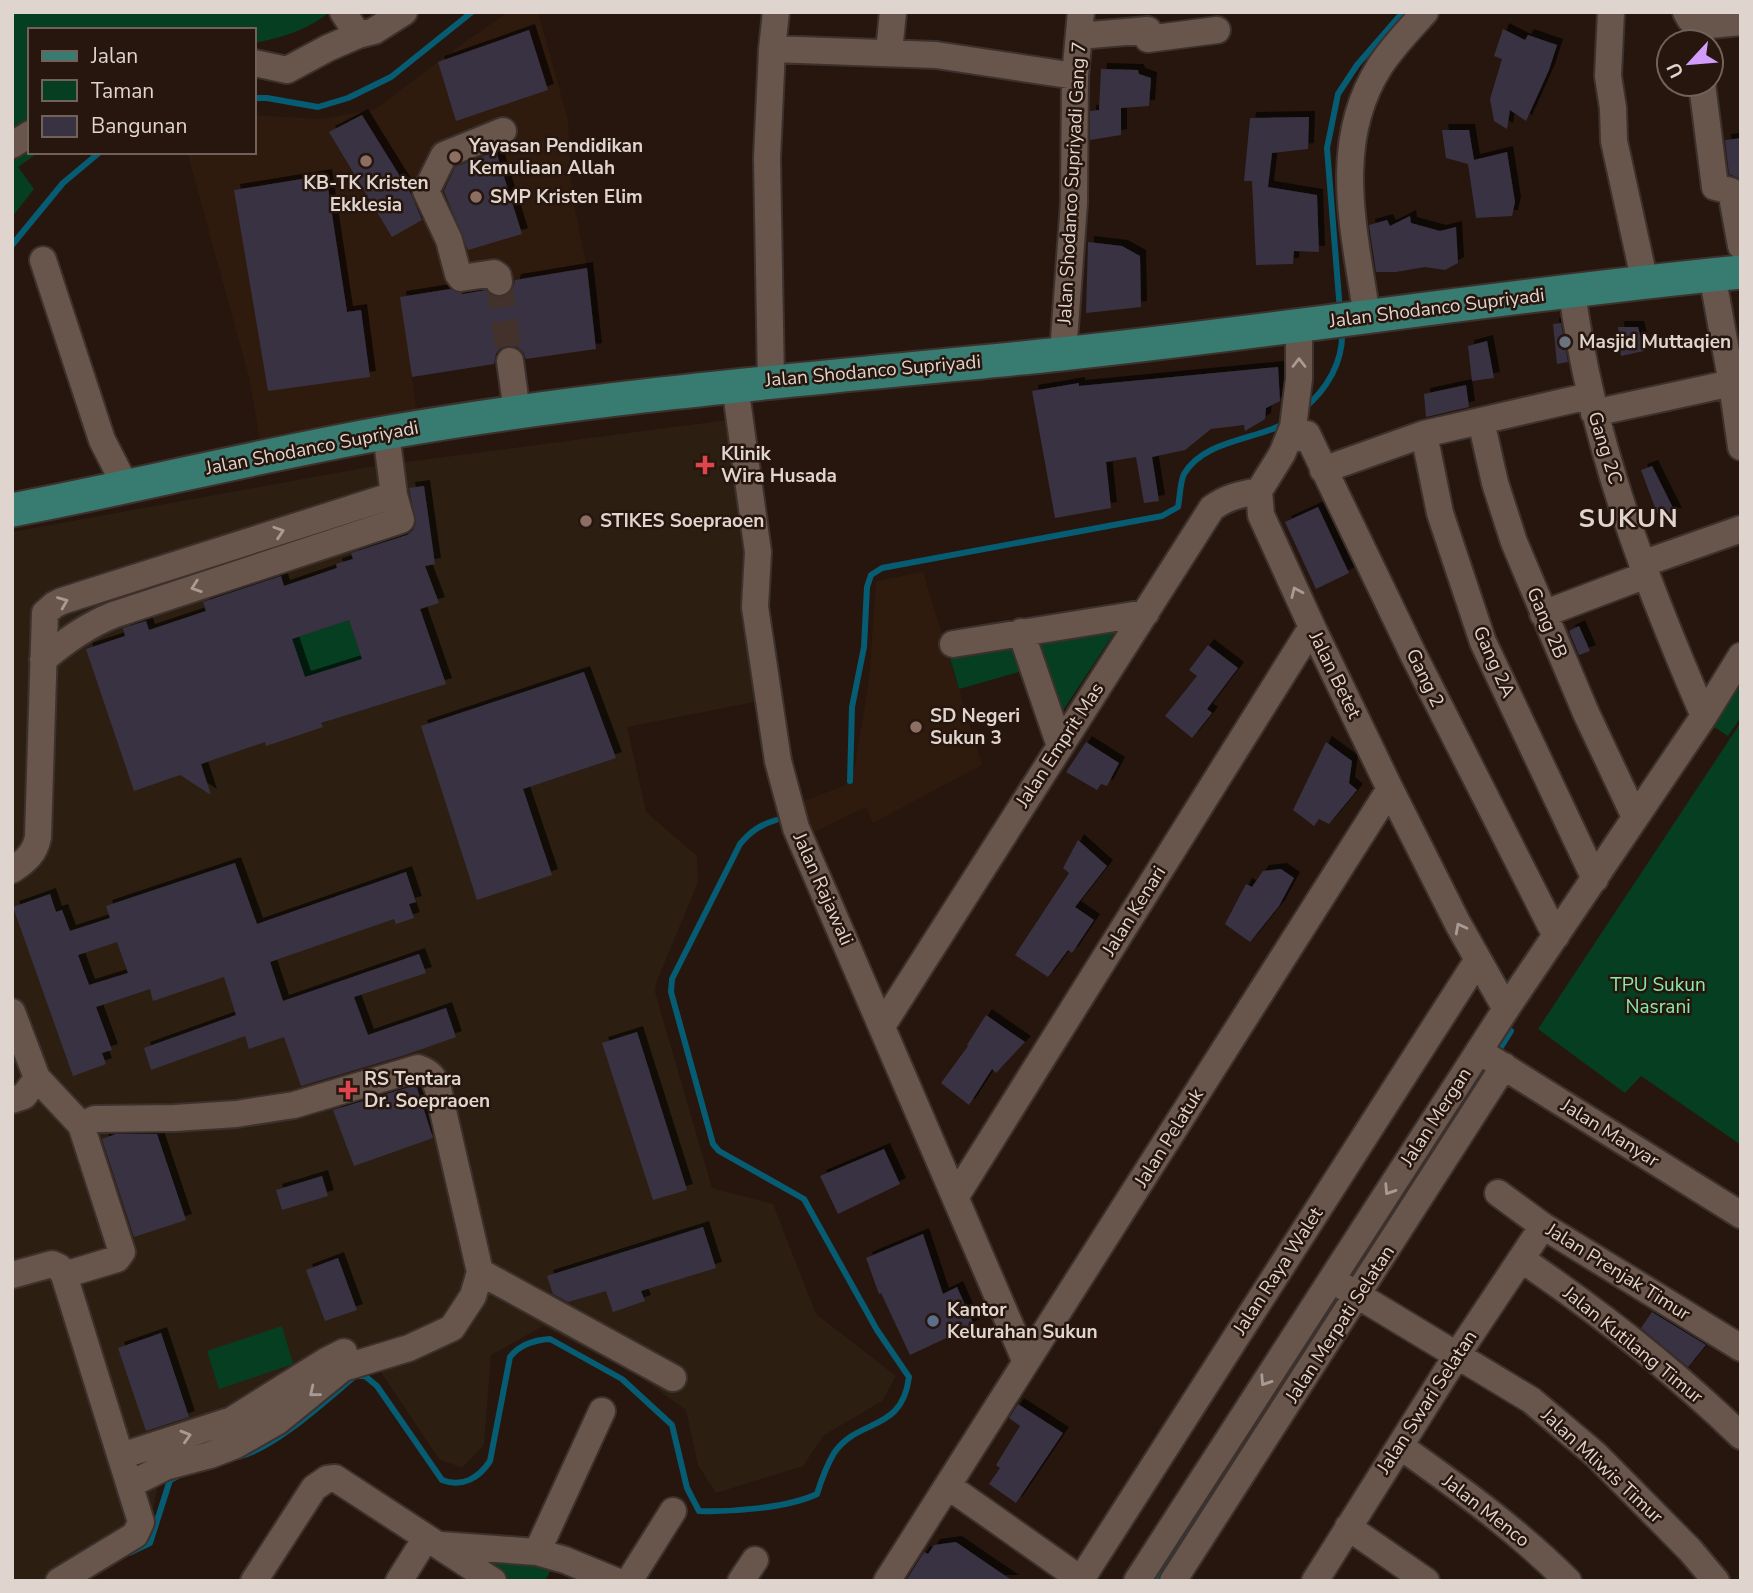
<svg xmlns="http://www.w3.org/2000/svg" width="1753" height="1593" font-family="'Nunito Sans',sans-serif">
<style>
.built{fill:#2f1a0e}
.medical{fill:#2c1f12}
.green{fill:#063e21}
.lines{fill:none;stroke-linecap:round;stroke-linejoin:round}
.stream{stroke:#065c72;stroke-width:6}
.building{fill:#383243;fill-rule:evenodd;filter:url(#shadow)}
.minor-tunnel{stroke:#42322b;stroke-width:26;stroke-dasharray:26 13;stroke-linecap:butt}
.minor-casing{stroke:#3c312d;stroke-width:30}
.major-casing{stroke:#3c312d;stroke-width:37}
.minor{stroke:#68554b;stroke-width:26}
.major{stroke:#387b70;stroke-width:33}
.oneway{stroke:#a99b93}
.education-dot{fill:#8d6e63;stroke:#26160e;stroke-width:2.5}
.worship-dot{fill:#6b7280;stroke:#26160e;stroke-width:2.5}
.health-dot{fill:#e0444e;stroke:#26160e;stroke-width:2.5}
.service-dot{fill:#5c6f8a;stroke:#26160e;stroke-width:2.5}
.labels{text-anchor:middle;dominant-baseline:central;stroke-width:5;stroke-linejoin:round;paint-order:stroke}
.poi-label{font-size:19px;font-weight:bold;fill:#dfd4ce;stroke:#26160e;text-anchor:start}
.street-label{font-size:19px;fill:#dfd4ce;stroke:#26160e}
.park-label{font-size:19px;fill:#89ecad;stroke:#26160e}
.district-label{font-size:26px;font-weight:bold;letter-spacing:2px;fill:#dfd4ce;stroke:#26160e}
</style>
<defs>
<filter id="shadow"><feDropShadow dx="6" dy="-6" stdDeviation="0" flood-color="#0009"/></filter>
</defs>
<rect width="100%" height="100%" fill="#26160e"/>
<!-- built -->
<path class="built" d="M508,12H538L568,120L572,194L587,268L509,281L521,360L503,362L491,284L401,297L417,415L260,440L249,377L187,152H254V115L318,119L374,110L459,46Z
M923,572L982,765L873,823L866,807L814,832L802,802L843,786L854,772L869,681L876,581Z"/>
<!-- medical -->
<path class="medical" d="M728,420L749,556L746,597L754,702L627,727L646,812L697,856L698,882L656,983L655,992L712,1188L773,1204L816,1314L896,1376L882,1401L824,1435L803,1466L716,1493L698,1465L686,1410L640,1377L543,1326L491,1355L484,1445L462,1468L439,1459L379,1369L347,1372L158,1484L152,1516L73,1581H12V532L369,467Z"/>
<!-- green -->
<path class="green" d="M12,12H330C305,31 284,37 254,43V30H30V152H39L18,167L34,189L12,217Z
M349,620L362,659L305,677L292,639Z
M1118,627L1060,715L1036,638Z
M1011,643L1026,670L959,689L948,651Z
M1741,676V717L1728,736L1708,723Z
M1741,722V1145L1641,1076L1625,1093L1538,1029Z
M282,1326L293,1364L219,1389L207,1351Z
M481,1558L546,1564L552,1568L545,1581H507L478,1564Z"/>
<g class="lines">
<!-- stream -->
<path class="stream" d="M254,98H267L318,107L348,98L391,77L472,12
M12,245L63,183L100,152
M1340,311L1327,148L1338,94L1357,65L1403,12
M1303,409C1327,390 1344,361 1342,329
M850,781L852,707L864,647L867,587L871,575L882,568L1162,516L1178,507C1180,497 1180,482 1184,474C1204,440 1255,440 1286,423
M1496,1055L1511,1031
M238,1457C276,1447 324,1402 355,1376H365L377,1386L442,1480C462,1488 479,1478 490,1461L510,1357C520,1344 534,1340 550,1339L622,1379L672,1425L687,1488L699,1511C732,1512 788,1508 817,1494C821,1481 827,1465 834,1453C859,1417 902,1433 909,1377L877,1330L804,1199L719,1151L713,1144L671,992L672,979L740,844C751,831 760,825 776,820
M129,1553L150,1543L170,1480L178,1476
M1156,1581L1287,1380"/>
</g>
<!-- building -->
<path class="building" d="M1503,29L1525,40L1528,35L1557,45L1549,70L1526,121L1510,110L1507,129L1494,121L1490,99L1502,59L1494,56Z
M529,30L548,90L456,121L438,62Z
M1101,69L1138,70L1139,74L1151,78L1149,106L1121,108V135L1090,140V111L1099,110Z
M362,115L411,194L422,220L392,237L329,132Z
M1309,117L1308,149L1272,153L1268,187L1317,195L1319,252L1294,251L1293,264L1256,265L1252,181H1244L1250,118Z
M1442,130H1469L1474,160L1507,152L1515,202L1512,216L1476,218L1468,164L1446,158Z
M1741,138V179L1729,174L1725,140Z
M496,151L522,234L468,250L444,191L455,167Z
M326,175L347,312L361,310L370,377L268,391L234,190Z
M1410,216L1411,223L1440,231L1456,227L1458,263L1445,270L1425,267L1396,272H1376L1369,225L1387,220L1390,226Z
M1088,242L1122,246L1140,256L1141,307L1086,313Z
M587,268L596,349L526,359L523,352L517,347L507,346L500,349L496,354L494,364L412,377L400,297L450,289L463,294L486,290L493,296L502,297L509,294L513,288L515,280Z
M1561,323L1568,362L1557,364L1553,324Z
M1618,327H1638L1644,351L1621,356Z
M1487,341L1494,378L1472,381L1468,346Z
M1278,367L1280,401L1266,408L1265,419L1245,431L1244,425L1211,429L1185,450L1152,457L1159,501L1144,503L1136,457L1106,462L1111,508L1055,518L1032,391L1079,383V386Z
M1466,385L1469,407L1426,417L1424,394Z
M1652,466L1676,514L1657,513L1641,470Z
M424,486L435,564L425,566L439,603L420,609L446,684L321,723L323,727L266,746L265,742L201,764L211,795L180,775L134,791L86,649L125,636L123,628L146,621L149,630L206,611L203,602L281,576L284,586L337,568L336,564L353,559L351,553L407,535L413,530L416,523L409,488ZM349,620L362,659L305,677L292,639Z
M1318,507L1349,573L1316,589L1285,522Z
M1579,626L1590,651L1579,655L1569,631Z
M1208,645L1238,668L1207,709L1212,713L1192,738L1165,716L1197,676L1189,670Z
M584,672L616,758L523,789L552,875L477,900L421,726Z
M1086,742L1119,763L1107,786L1101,784L1097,790L1066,772Z
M1326,742L1352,761L1349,783L1357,790L1329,824L1319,819L1314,826L1293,810Z
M1078,840L1107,866L1075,907L1094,920L1072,953L1068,950L1048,977L1015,955L1069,873L1063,868Z
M235,863L257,924L406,872L416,902L409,904L414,918L396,924L394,919L270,962L283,1001L419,954L426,973L354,997L368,1035L446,1008L456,1037L405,1055L301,1086L284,1037L249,1049L245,1036L151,1070L144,1048L236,1015L224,977L153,1001L150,989L96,1007L112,1050L102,1053L106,1064L73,1076L13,907L50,894L56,912L62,910L70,931L110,918L106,906ZM117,942L128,973L89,985L78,955Z
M1281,869L1294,878L1279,906L1250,942L1225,924L1246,884L1252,887L1263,871Z
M986,1015L1025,1042L996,1073L992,1069L969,1105L941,1083L968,1046L967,1045Z
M637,1032L687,1190L653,1200L602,1043Z
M416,1085L433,1138L354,1166L333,1110Z
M116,1134H157L186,1220L134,1237L102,1139Z
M884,1149L900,1184L838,1214L820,1176Z
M322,1176L328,1196L282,1210L276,1190Z
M703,1227L716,1268L641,1291L645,1301L613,1312L606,1291L568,1302L553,1294L547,1276Z
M923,1234L943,1294L957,1287L974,1325L910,1355L881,1293L879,1294L866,1258Z
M338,1258L357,1310L325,1321L306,1270Z
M1652,1312L1706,1345L1688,1367L1641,1328Z
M161,1333L189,1417L146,1431L118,1348Z
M1018,1404L1063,1433L1016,1503L989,1484L1000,1468L996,1465L1020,1426L1009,1418Z
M956,1542L985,1562L1013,1581H906L924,1552L928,1554L934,1545Z"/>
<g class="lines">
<!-- minor-tunnel -->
<path class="minor-tunnel" d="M499,282L510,361"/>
<defs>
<path id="minor" d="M343,12L358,35L374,31L404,12
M1611,12L1608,76L1613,108L1614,141L1645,283
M1686,12L1690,19L1699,26L1741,22
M1079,36L1148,30V39L1217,30
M772,49L776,12
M889,52L893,12
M254,63L287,70L328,48L358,35
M1702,84L1715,187L1731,191L1741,246
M12,145L30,134
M43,260L102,440L126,487
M1712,274L1732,384L1741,447
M499,282L498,276L494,273L461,278L458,274L449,240L426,191L444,155L503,131
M1572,291C1591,440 1645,580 1704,716
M1367,317C1355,233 1330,144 1380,66C1393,46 1410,29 1425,12
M1299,326V379L1293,427L1282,454L1259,491L1261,515L1312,627L1390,789L1458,924L1506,1009
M1063,354L1074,203L1075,76L1081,12
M510,361L517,412
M771,381L767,158L772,49L936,55L1075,76
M735,385L758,552L755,607L778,761L796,828L1026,1362
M1594,413L1741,381
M1481,421L1495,483L1514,542L1586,713L1635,817
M1424,434L1440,513L1483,642L1595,879
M1288,441L1307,434L1414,656L1556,936
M1323,470L1424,434L1589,396
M1642,564L1741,529
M1543,614L1646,575
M1021,632L1060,746
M953,644L1146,613
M43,660C65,641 86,626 113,615L401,520L394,495L386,433
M12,870C26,861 35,853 38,837L45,613L54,605L62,601L394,495
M12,1012L37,1078L24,1096L12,1100
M882,1026L1212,508C1227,497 1241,494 1259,491
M1490,1058L1741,1215
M37,1078L81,1125
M1498,1193L1543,1226L1741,1348
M956,1196L1312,627
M1521,1259C1599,1312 1673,1370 1741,1436
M12,1275L52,1264L59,1267L64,1275
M1344,1287L1531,1400L1596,1455L1690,1550L1716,1581
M1400,1446C1459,1488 1517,1530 1568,1581
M121,1456L232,1420L326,1361L344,1352
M131,1484L165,1467L210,1455L236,1445L278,1421L343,1368L409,1348L452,1328L473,1296L480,1272L673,1378
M948,1486L1083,1581
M1348,1527L1426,1581
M441,1545L537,1552L565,1560L616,1581
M537,1552L602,1411
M59,1581L135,1535L141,1522L64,1275L117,1259L122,1252L81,1125L95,1119L175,1118L236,1114L294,1105L418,1068C430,1072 434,1077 438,1089L480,1272
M254,1581L314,1488L327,1479L335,1478L493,1581
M399,1581L426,1538
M629,1581L673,1511
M741,1581L755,1560
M887,1581L1390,789
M1080,1581L1477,961
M1137,1581L1506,1009L1704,716L1741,656
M1173,1581L1504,1066
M1315,1581L1457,1355L1543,1226"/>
<path id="major" d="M12,510C139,486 264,454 390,432C612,393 837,377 1061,354C1288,330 1514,294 1741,272"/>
</defs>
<!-- minor casing -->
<use href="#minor" class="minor-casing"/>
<!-- major casing -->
<use href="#major" class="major-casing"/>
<!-- minor -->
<use href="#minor" class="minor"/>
<!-- major -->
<use href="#major" class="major"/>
</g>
<!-- one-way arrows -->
<defs><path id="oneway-chevron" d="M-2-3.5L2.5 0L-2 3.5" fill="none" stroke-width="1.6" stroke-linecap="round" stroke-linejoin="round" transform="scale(1.75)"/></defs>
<g class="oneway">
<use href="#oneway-chevron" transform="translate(1299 363) rotate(-90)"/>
<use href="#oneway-chevron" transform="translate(279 532) rotate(-18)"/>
<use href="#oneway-chevron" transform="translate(196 587) rotate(161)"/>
<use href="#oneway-chevron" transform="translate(1296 592) rotate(-114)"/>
<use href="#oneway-chevron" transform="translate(63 602) rotate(-22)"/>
<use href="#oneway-chevron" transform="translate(1460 928) rotate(-118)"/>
<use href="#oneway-chevron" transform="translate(1389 1190) rotate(123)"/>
<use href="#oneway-chevron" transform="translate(1265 1381) rotate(123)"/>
<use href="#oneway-chevron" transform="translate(314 1392) rotate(141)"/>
<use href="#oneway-chevron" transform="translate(186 1436) rotate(-17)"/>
</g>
<!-- markers -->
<g class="education-dot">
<circle cx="455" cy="157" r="7"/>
<circle cx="366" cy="161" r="7"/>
<circle cx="476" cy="197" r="7"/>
<circle cx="586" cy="521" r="7"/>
<circle cx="916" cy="727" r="7"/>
</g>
<circle class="worship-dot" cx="1565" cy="342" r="7"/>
<g class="health-dot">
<path d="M701.5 454.5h7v7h7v7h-7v7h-7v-7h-7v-7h7z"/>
<path d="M344.5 1079.5h7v7h7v7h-7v7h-7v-7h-7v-7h7z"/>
</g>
<circle class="service-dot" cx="933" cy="1321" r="7"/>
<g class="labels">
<!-- poi labels -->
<g class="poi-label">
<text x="469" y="146">Yayasan Pendidikan<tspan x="469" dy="22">Kemuliaan Allah</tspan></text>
<text x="366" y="183" text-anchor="middle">KB-TK Kristen<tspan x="366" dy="22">Ekklesia</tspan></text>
<text x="490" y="197">SMP Kristen Elim</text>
<text x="1579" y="342">Masjid Muttaqien</text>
<text x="721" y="454">Klinik<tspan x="721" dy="22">Wira Husada</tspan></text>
<text x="600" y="521">STIKES Soepraoen</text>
<text x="930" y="716">SD Negeri<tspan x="930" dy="22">Sukun 3</tspan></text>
<text x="364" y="1079">RS Tentara<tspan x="364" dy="22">Dr. Soepraoen</tspan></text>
<text x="947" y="1310">Kantor<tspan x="947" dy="22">Kelurahan Sukun</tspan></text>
</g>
<!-- street labels -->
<g class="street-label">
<text transform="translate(1072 183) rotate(-87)">Jalan Shodanco Supriyadi Gang 7</text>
<text transform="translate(1437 308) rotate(-7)">Jalan Shodanco Supriyadi</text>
<text transform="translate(873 371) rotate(-5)">Jalan Shodanco Supriyadi</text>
<text transform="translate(312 448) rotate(-11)">Jalan Shodanco Supriyadi</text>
<text transform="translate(1605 448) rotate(73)">Gang 2C</text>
<text transform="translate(1547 623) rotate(67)">Gang 2B</text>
<text transform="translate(1494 662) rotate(66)">Gang 2A</text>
<text transform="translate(1335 675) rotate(64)">Jalan Betet</text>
<text transform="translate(1425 678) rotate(64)">Gang 2</text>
<text transform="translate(1060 745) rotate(-57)">Jalan Emprit Mas</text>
<text transform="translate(823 889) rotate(66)">Jalan Rajawali</text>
<text transform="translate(1134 911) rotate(-58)">Jalan Kenari</text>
<text transform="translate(1436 1117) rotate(-57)">Jalan Mergan</text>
<text transform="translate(1610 1133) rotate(32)">Jalan Manyar</text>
<text transform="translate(1169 1138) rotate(-58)">Jalan Pelatuk</text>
<text transform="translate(1278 1271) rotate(-57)">Jalan Raya Walet</text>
<text transform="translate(1618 1272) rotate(32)">Jalan Prenjak Timur</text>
<text transform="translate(1340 1324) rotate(-57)">Jalan Merpati Selatan</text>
<text transform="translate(1633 1345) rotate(39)">Jalan Kutilang Timur</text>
<text transform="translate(1427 1402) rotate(-57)">Jalan Swari Selatan</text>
<text transform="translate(1602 1466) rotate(43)">Jalan Mliwis Timur</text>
<text transform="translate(1486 1511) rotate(38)">Jalan Menco</text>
</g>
<!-- park labels -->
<g class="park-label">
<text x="1658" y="985">TPU Sukun<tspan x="1658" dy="22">Nasrani</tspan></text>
</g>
<!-- district labels -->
<g class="district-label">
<text x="1629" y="518">SUKUN</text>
</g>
</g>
<!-- border -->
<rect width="1753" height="1593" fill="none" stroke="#dfd4ce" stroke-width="28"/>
<!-- legend -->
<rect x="28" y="28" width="228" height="126" fill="#26160e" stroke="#70625b" stroke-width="2"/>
<rect x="42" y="51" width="35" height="10" fill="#387b70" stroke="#70625b" stroke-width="2"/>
<text x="91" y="63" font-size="21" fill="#dfd4ce">Jalan</text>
<rect x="42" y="80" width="35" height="21" fill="#063e21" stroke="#70625b" stroke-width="2"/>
<text x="91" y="98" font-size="21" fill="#dfd4ce">Taman</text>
<rect x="42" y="116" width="35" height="21" fill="#383243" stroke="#70625b" stroke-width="2"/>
<text x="91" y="133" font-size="21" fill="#dfd4ce">Bangunan</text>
<!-- north arrow -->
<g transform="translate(1690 63) rotate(244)"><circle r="33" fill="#26160e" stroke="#70625b" stroke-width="2"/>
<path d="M0-5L12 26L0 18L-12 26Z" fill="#d29cfd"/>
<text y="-10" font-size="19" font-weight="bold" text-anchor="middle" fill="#dfd4ce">U</text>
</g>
</svg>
